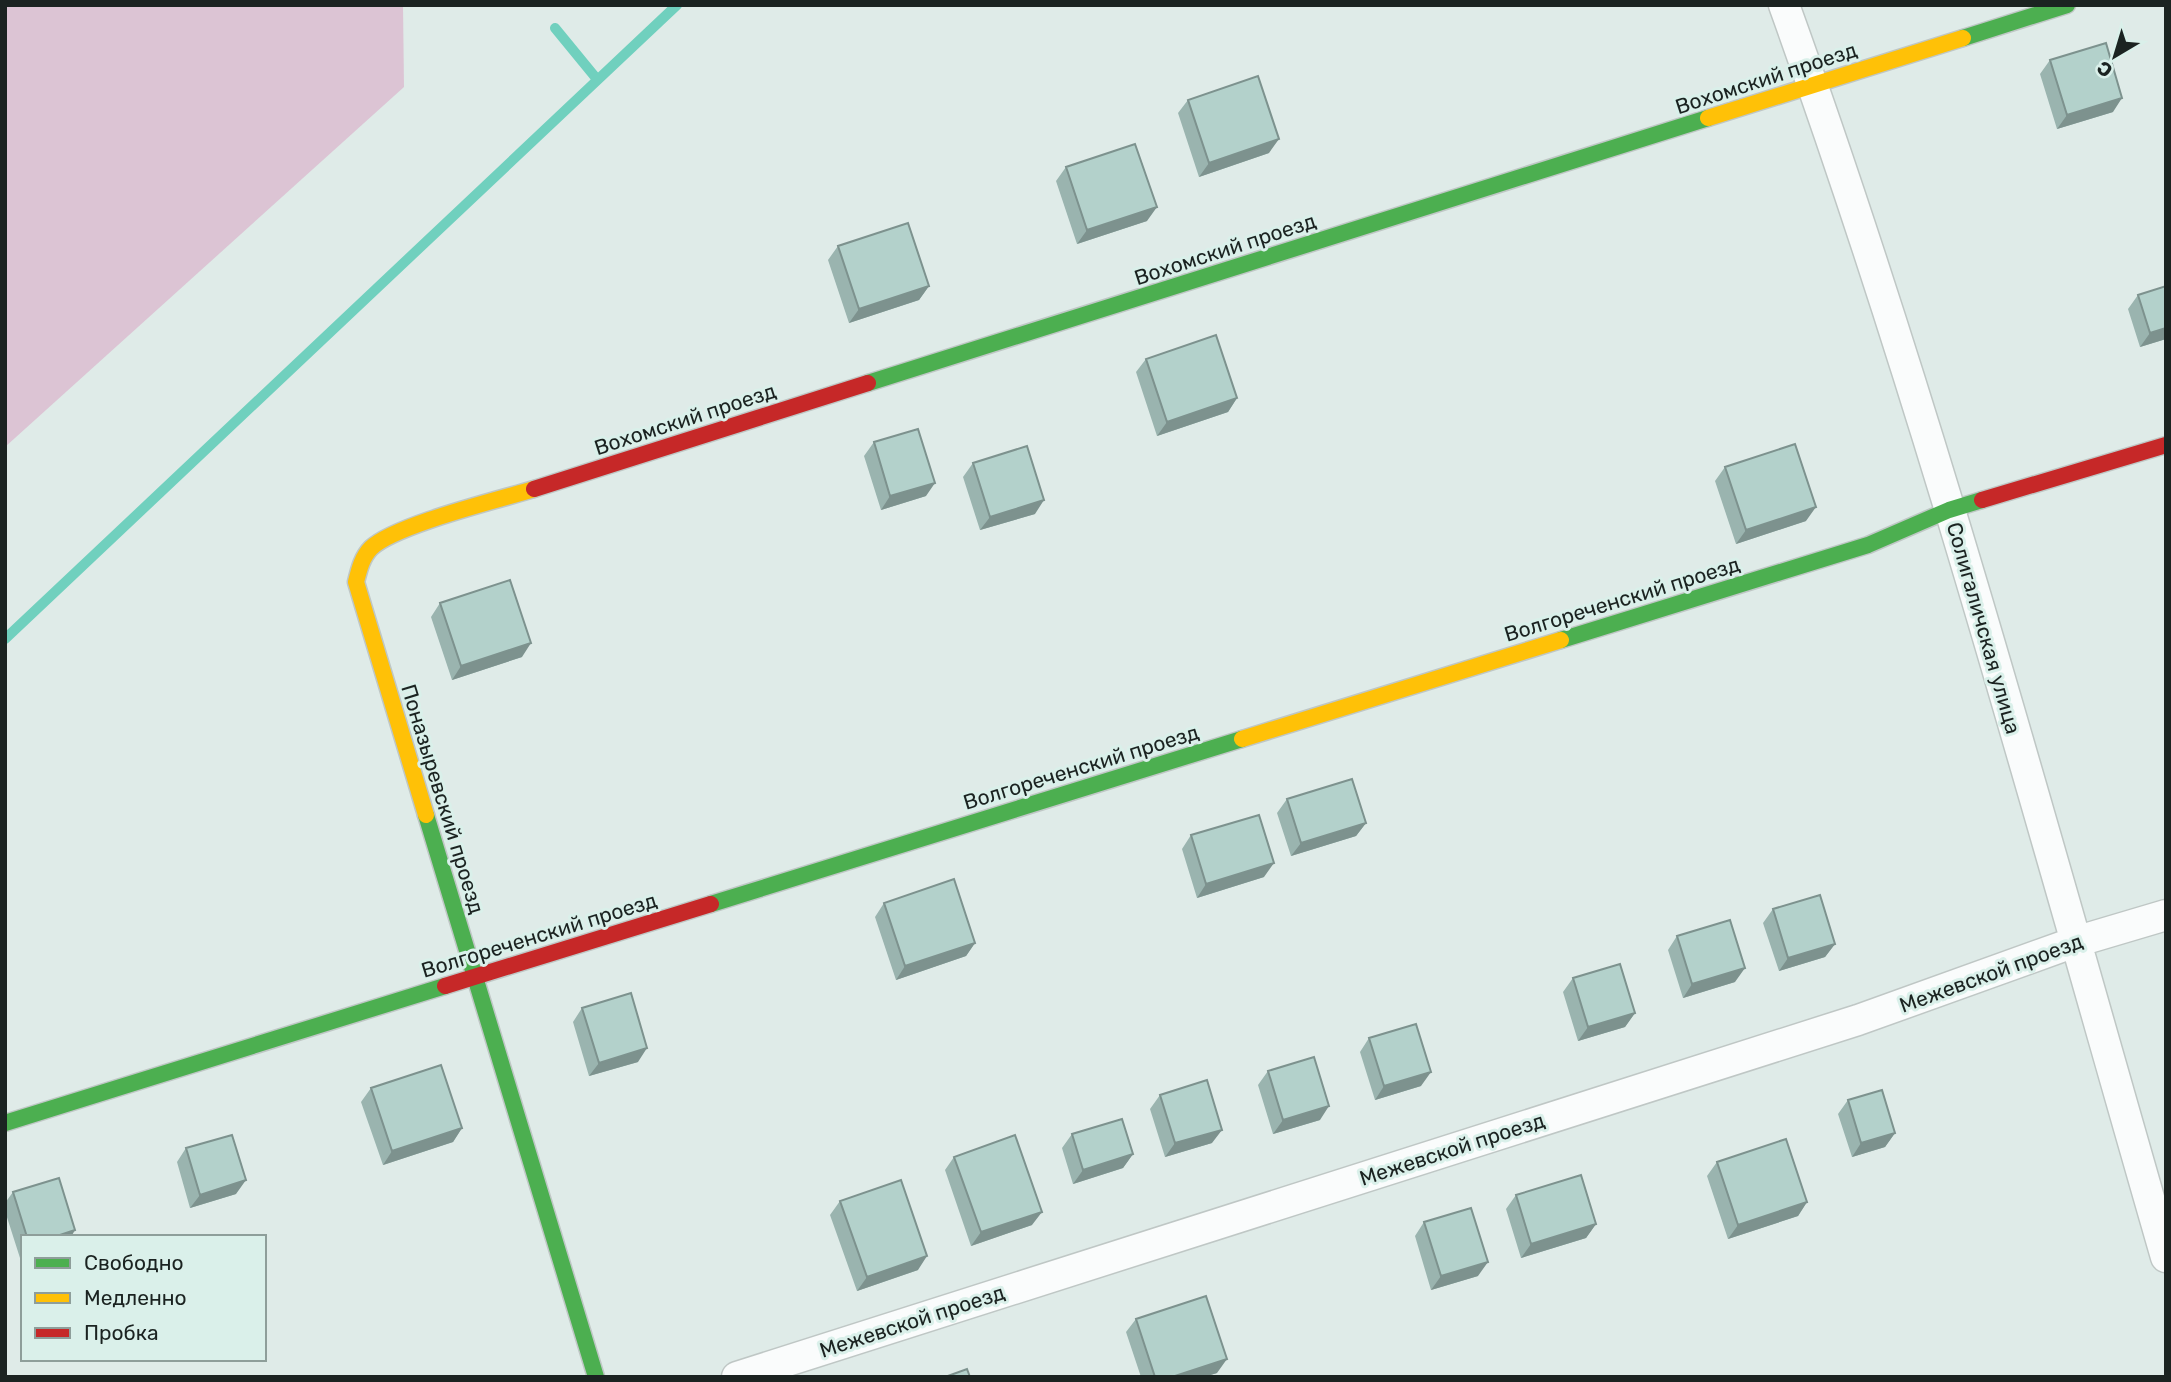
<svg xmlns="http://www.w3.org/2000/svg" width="2171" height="1382" font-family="Rubik,sans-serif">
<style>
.green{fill:#dcc4d4}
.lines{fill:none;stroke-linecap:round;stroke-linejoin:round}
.stream{stroke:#70d0be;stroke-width:10}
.street-casing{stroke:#bfc7c5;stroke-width:33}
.fast-casing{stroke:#bfc7c5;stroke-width:19}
.slow-casing{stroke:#bfc7c5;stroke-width:19}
.jam-casing{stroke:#bfc7c5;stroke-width:19}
.street{stroke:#fafcfc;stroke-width:30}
.fast{stroke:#4caf50;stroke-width:16}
.slow{stroke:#ffc107;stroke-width:16}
.jam{stroke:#c62828;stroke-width:16}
.wall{fill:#9ab4af}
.shaded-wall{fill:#7d928e}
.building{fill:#b3d1cb;stroke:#7d928e;stroke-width:2}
.labels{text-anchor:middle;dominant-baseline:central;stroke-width:6;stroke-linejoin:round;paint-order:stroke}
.street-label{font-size:21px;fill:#1b2321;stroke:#daf0ea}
</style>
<rect width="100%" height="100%" fill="#dfebe8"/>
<!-- green -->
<path class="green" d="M5,5H403L404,87L5,447Z"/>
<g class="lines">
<!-- stream -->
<path class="stream" d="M555,28L596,78
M5,639L677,5"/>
<defs>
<path id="street" d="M1784,5C1932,415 2045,838 2166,1257
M737,1377L1858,1020L2075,942L2166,915"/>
<path id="fast" d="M1963,38L2067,5
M868,383L1708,118
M1561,640L1868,545L1949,510L1982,500
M426,815L596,1377
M711,904L1242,739
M5,1123L445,986"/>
<path id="slow" d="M1708,118L1963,38
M1242,739L1561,640
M426,815L356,582C359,570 362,557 371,548C395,525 498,500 534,489"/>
<path id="jam" d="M534,489L868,383
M1982,500L2166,445
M445,986L711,904"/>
</defs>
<!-- street casing -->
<use href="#street" class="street-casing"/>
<!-- fast casing -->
<use href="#fast" class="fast-casing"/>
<!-- slow casing -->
<use href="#slow" class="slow-casing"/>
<!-- jam casing -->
<use href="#jam" class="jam-casing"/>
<!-- street -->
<use href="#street" class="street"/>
<!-- fast -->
<use href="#fast" class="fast"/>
<!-- slow -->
<use href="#slow" class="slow"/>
<!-- jam -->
<use href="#jam" class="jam"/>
</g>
<!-- wall -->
<path class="wall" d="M2050,60L2113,112L2057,129L2040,74Z
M1188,100L1269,153L1199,177L1178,113Z
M1066,167L1147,221L1077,244L1056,181Z
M838,246L929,286L919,300L849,323L828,260Z
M2166,286V339L2140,347L2128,309L2138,295Z
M1146,359L1237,398L1228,412L1157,436L1136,372Z
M874,442L926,496L881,510L864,456Z
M973,463L1035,514L980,530L963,477Z
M1725,467L1806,521L1736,544L1715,481Z
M440,603L522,657L452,680L431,617Z
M1287,799L1366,823L1356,836L1291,856L1277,813Z
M1191,835L1264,877L1197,898L1182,849Z
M884,903L975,943L966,956L896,980L875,917Z
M1773,909L1835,944L1825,957L1779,971L1763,923Z
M1677,936L1735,982L1683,998L1668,950Z
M1573,978L1635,1013L1625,1027L1578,1041L1563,992Z
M582,1008L638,1062L589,1076L573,1022Z
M1369,1038L1421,1086L1375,1100L1360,1052Z
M1268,1071L1320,1120L1273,1134L1258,1085Z
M371,1088L462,1128L453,1142L383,1165L361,1102Z
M1160,1095L1212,1143L1165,1157L1150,1109Z
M1848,1100L1895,1133L1885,1147L1852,1157L1838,1114Z
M1072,1134L1133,1154L1123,1168L1073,1184L1062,1148Z
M186,1148L236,1194L190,1208L177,1162Z
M954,1157L1032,1225L971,1246L945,1170Z
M1717,1162L1807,1202L1798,1216L1728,1239L1707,1176Z
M13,1192L71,1237H23V1257L20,1258L5,1211V1203Z
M1516,1195L1596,1224L1586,1238L1521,1258L1506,1209Z
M840,1201L918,1270L857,1291L830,1215Z
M1424,1222L1478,1276L1431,1290L1415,1236Z
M1136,1319L1217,1373L1204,1377H1141L1126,1332Z"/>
<!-- shaded-wall -->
<path class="shaded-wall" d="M2122,98L2113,112L2057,129L2067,115Z
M1279,139L1269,153L1199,177L1209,163Z
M1157,207L1147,221L1077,244L1087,230Z
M929,286L919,300L849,323L859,309Z
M2166,328V339L2140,347L2150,333Z
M1237,398L1228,412L1157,436L1167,422Z
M935,483L926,496L881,510L890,496Z
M1044,500L1035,514L980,530L990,517Z
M1816,507L1806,521L1736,544L1746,530Z
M531,643L522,657L452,680L461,666Z
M1366,823L1356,836L1291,856L1301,843Z
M1274,863L1264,877L1197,898L1206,884Z
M975,943L966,956L896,980L905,966Z
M1835,944L1825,957L1779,971L1788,958Z
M1745,968L1735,982L1683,998L1692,984Z
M1635,1013L1625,1027L1578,1041L1588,1027Z
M647,1048L638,1062L589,1076L599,1063Z
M1431,1072L1421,1086L1375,1100L1384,1086Z
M1329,1106L1320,1120L1273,1134L1283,1120Z
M462,1128L453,1142L383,1165L392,1151Z
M1222,1130L1212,1143L1165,1157L1175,1143Z
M1895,1133L1885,1147L1852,1157L1861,1143Z
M1133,1154L1123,1168L1073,1184L1083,1170Z
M246,1180L236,1194L190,1208L200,1195Z
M1807,1202L1798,1216L1728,1239L1738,1225Z
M1042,1212L1032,1225L971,1246L981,1232Z
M1596,1224L1586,1238L1521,1258L1531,1244Z
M75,1230L71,1237H54Z
M927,1256L918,1270L857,1291L867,1277Z
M1488,1262L1478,1276L1431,1290L1441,1276Z
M1227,1359L1217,1373L1204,1377H1172Z"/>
<!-- building -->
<path class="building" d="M2106,43L2122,98L2067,115L2050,60Z
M1258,76L1279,139L1209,163L1188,100Z
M1135,144L1157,207L1087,230L1066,167Z
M908,223L929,286L859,309L838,246Z
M2166,286V328L2150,333L2138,295Z
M1216,335L1237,398L1167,422L1146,359Z
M918,429L935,483L890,496L874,442Z
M1795,444L1816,507L1746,530L1725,467Z
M1027,446L1044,500L990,517L973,463Z
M510,580L531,643L461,666L440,603Z
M1352,779L1366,823L1301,843L1287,799Z
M1259,815L1274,863L1206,884L1191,835Z
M954,879L975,943L905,966L884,903Z
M1820,895L1835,944L1788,958L1773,909Z
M1730,920L1745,968L1692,984L1677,936Z
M1620,964L1635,1013L1588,1027L1573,978Z
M631,993L647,1048L599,1063L582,1008Z
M1416,1024L1431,1072L1384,1086L1369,1038Z
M1314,1057L1329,1106L1283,1120L1268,1071Z
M441,1065L462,1128L392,1151L371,1088Z
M1207,1080L1222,1130L1175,1143L1160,1095Z
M1882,1090L1895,1133L1861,1143L1848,1100Z
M1122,1119L1133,1154L1083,1170L1072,1134Z
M232,1135L246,1180L200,1195L186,1148Z
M1015,1135L1042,1212L981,1232L954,1157Z
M1786,1139L1807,1202L1738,1225L1717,1162Z
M1581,1175L1596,1224L1531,1244L1516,1195Z
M59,1178L75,1230L54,1237H27L13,1192Z
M901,1180L927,1256L867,1277L840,1201Z
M1471,1208L1488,1262L1441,1276L1424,1222Z
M1206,1296L1227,1359L1172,1377H1155L1136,1319Z
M967,1369L970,1377H945Z"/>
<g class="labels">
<!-- street labels -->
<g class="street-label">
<text transform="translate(1766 78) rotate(-18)">Вохомский проезд</text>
<text transform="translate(1225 249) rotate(-18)">Вохомский проезд</text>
<text transform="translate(685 419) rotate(-18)">Вохомский проезд</text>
<text transform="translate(1622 599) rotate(-17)">Волгореченский проезд</text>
<text transform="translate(1984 628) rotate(74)">Солигаличская улица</text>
<text transform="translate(1081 767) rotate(-17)">Волгореченский проезд</text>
<text transform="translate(443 799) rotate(73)">Поназыревский проезд</text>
<text transform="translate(539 935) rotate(-17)">Волгореченский проезд</text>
<text transform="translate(1991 973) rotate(-20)">Межевской проезд</text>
<text transform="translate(1452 1149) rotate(-18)">Межевской проезд</text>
<text transform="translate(912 1321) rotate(-18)">Межевской проезд</text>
</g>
</g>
<!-- border -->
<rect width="2171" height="1382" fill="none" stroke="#1b2321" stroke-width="14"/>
<!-- legend -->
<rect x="21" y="1235" width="245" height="126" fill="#daf0ea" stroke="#8e9e9a" stroke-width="2"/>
<rect x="35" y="1258" width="35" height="10" fill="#4caf50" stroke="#8e9e9a" stroke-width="2"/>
<text x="84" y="1270" font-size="21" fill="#1b2321">Свободно</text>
<rect x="35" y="1293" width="35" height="10" fill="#ffc107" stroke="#8e9e9a" stroke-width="2"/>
<text x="84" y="1305" font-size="21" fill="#1b2321">Медленно</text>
<rect x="35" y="1328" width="35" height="10" fill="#c62828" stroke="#8e9e9a" stroke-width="2"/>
<text x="84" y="1340" font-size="21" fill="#1b2321">Пробка</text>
<!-- north arrow -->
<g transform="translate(2115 56) rotate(218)" stroke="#daf0ea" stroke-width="5" paint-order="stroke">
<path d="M0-5L12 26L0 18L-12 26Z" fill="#1b2321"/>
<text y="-10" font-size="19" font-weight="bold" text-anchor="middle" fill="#1b2321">С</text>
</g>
</svg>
